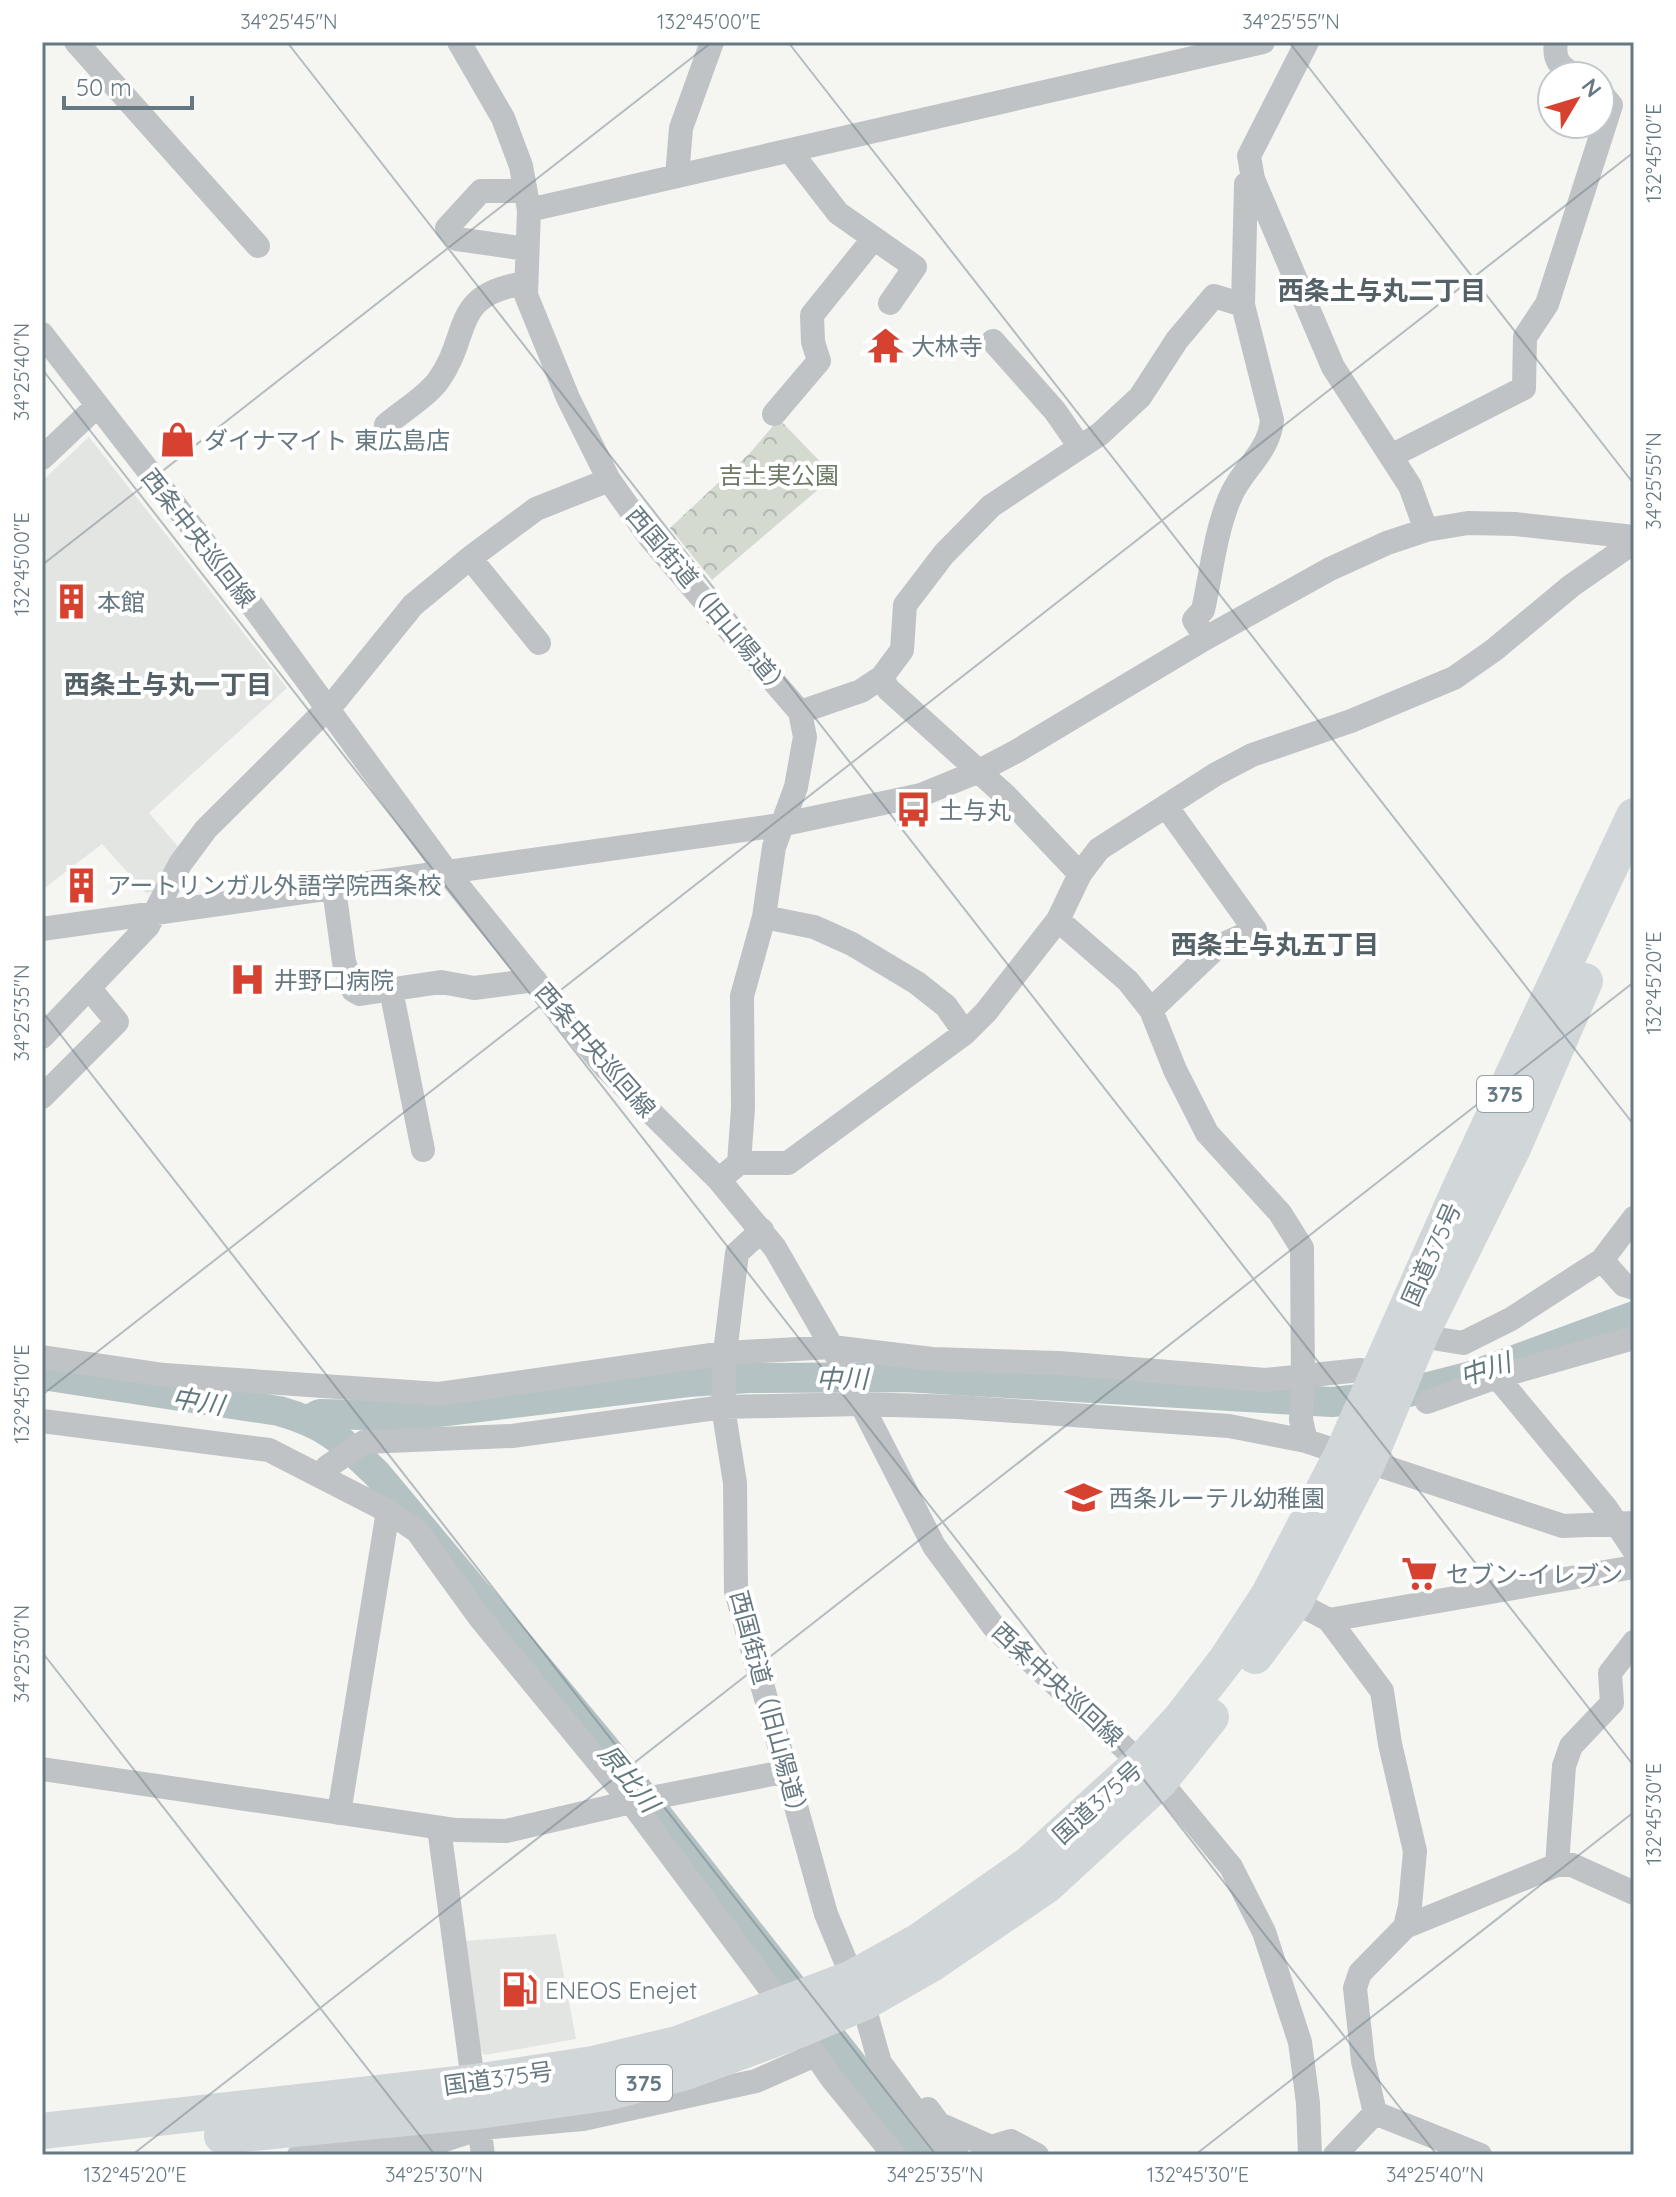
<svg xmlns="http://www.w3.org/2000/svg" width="1676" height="2197" font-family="Quicksand,'Noto Sans JP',sans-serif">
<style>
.built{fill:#e3e5e3}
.forest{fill:url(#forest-crowns)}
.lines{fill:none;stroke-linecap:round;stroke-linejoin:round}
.river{stroke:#b4c2c4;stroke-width:30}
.minor{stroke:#bfc3c6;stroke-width:24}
.highway{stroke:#d1d6d9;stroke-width:36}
.ticks{fill:none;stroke:#667881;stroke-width:2;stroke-opacity:0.45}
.labels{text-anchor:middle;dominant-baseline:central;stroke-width:8;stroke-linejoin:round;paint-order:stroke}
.shield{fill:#fff;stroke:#94a0a7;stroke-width:2}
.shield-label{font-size:22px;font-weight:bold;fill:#667881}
.poi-label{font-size:24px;fill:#667881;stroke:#fff;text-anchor:start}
.park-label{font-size:24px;fill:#6b7965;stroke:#fff}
.street-label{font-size:24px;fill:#667881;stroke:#fff}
.neighbourhood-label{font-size:26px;font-weight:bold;fill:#546167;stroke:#fff}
.water-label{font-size:26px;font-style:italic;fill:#627a7e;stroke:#fff}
.neatline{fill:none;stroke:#667881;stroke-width:3}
.ticks-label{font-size:20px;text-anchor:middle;fill:#667881}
</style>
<defs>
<pattern id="forest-crowns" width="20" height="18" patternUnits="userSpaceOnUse" patternTransform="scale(2)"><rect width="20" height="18" fill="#d5dad1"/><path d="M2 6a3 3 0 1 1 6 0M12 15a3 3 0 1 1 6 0" fill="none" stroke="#b1b6af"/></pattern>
</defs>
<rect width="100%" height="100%" fill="#f5f5f2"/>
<!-- built -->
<path class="built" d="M89,437L287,688L149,813L182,851L157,891L146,893L102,844L42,890V481Z
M556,1934L576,2039L485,2055L479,2048L464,1941Z"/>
<!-- forest -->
<path class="forest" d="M779,419L834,476L712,580L670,528L749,454Z"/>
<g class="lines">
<!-- river -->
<path class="river" d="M42,1375L279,1411C326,1424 343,1441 377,1474L602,1744L917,2147L928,2155
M310,1419L320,1414L405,1416L688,1382L748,1378L905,1377L1332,1402L1397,1395L1471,1376L1634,1316"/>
<!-- minor -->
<path class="minor" d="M76,42L258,246
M459,42L503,118L521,166L529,210L526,295L568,398L609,480L651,539L800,712L805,737L796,787L774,847L764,917L742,996L743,1108L739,1163L719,1180
M1307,42L1249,156L1253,179L1333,367L1410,486L1426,530
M1556,42C1553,61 1560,66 1575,76
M790,151L838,213L915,267L890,303
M677,176L681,128L712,42
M525,191H481L447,228L457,239L527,249
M529,210L1263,42
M42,334L238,586L447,872L604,1066L719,1180L775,1248L832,1347L934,1546L994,1627L1160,1781L1231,1867L1264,1932L1300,2042L1308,2103L1310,2155
M993,341L1055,411L1080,447
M774,414L819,361L813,342L812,315L874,238
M386,425C402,411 425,398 438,381C472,334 449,294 526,283
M1391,456L1524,388L1525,337L1547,304L1611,105L1600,92
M42,458L97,406
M470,558L539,643
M1206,638L1194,620L1203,610C1211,575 1215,534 1229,500C1240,470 1269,454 1272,420L1243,305L1246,184L1253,179
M882,677L888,689L1006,796L1080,874
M800,712L861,691L882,677L902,650L905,605L944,554L991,506L1100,434L1140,397L1177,340L1214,296L1243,305
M334,889L344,962L353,990L360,994L441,982L474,988L535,980
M764,917L814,927L852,944L917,983L946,1006L965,1033
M42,929L780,825L921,795L977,772L1017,751L1206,638L1330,569L1387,543L1426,530L1468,523L1515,524L1634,537
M391,990L423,1150
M1151,1010L1217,947L1255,930L1166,806
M42,1037L148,926L180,864L206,829L336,700L413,605L470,558L536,509L609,480
M42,1097L117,1022L89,988
M739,1163H788L965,1033L986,1012L1058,920
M762,1230L737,1253L725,1353L723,1407L735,1483L736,1591L826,1914L863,2003L880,2063L937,2140L957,2155
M1602,1260L1624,1285L1634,1288
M1420,1336L1463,1343L1511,1319L1602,1260L1634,1218
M42,1357L164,1375L439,1394L725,1353L832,1347L932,1359L1059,1363L1265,1380L1360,1370L1377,1374
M1497,1377L1606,1508L1634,1550
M1427,1402L1497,1377L1634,1338
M42,1421L269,1450L388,1511L417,1531L480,1618L631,1802L783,2006
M1306,1441L1301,1420L1303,1385L1302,1248L1280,1213L1207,1133L1175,1070L1151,1010L1128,981L1058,920L1080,874L1099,849L1216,774L1252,755L1351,721L1454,678L1494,650L1571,586L1634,542
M320,1476L327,1467L364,1442L512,1436L723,1407L860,1404L958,1407L1229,1426L1306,1441L1563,1526L1634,1523
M1295,1602L1329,1620L1382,1691L1390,1744L1415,1851L1410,1906L1405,1927
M1329,1620L1634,1567
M42,1769L456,1830L506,1831L631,1802L788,1771
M339,1813L388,1511
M439,1828L483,2155
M1557,1865H1572L1634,1893
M807,2043L833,2080L894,2155
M928,2109L939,2124L991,2147L1011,2141L1037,2155
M1375,2113L1363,2061L1355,1988L1360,1973L1405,1927L1557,1865L1564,1766L1571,1746L1612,1703L1610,1673L1634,1642
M1375,2113L1480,2155
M299,2155L438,2142L481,2128L583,2119L756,2081L815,2055
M1335,2155L1375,2113"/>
<!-- highway -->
<path class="highway" d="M1255,1656L1295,1602L1368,1462L1420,1336L1514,1146L1585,981
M42,2131L475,2082L593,2064L677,2044L852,1978L919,1941L1029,1864L1141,1762L1181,1718L1226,1660L1268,1596L1343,1452L1460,1188L1634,816
M222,2136L478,2111L606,2093L686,2072L799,2030L863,2003L933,1963L1046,1886L1160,1781L1211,1717"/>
</g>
<!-- ticks -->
<path class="ticks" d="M287,42L1634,1766M788,42L1634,1125M1289,42L1634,484M42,369L1437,2155M42,565L712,42M42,1011L936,2155M42,1395L1634,152M42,1652L435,2155M132,2155L1634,982M1195,2155L1634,1812"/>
<!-- icons -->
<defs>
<symbol id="temple-bare" viewBox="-9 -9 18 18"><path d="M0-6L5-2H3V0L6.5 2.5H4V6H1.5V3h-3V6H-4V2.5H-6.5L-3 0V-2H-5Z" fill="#d74230" stroke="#fff" stroke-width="2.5" paint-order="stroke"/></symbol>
<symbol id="shop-bare" viewBox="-9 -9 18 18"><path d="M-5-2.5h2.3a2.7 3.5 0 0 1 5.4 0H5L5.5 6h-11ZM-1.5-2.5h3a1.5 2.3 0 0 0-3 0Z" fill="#d74230" stroke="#fff" stroke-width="2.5" paint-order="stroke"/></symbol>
<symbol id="building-bare" viewBox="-9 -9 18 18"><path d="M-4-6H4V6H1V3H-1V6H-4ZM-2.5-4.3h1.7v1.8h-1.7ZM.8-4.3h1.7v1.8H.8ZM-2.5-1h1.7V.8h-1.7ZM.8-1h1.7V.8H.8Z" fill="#d74230" stroke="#fff" stroke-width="2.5" paint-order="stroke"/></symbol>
<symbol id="bus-bare" viewBox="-9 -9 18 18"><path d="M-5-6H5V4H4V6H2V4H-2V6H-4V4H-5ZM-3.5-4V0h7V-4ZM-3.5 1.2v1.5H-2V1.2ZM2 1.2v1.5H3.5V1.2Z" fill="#d74230" stroke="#fff" stroke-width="2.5" paint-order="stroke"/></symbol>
<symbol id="hospital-bare" viewBox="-9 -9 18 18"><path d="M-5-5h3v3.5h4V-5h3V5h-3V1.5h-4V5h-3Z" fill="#d74230" stroke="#fff" stroke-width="2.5" paint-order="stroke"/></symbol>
<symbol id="school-bare" viewBox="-9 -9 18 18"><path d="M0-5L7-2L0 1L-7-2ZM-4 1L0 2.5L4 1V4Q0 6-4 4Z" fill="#d74230" stroke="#fff" stroke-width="2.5" paint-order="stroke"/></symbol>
<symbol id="supermarket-bare" viewBox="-9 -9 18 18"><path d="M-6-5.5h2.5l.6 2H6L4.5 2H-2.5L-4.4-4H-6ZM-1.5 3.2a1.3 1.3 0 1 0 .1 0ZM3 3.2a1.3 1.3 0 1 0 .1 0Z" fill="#d74230" stroke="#fff" stroke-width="2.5" paint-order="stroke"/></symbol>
<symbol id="fuel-bare" viewBox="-9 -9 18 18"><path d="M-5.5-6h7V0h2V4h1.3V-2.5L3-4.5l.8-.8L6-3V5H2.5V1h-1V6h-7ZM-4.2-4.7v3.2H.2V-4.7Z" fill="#d74230" stroke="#fff" stroke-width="2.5" paint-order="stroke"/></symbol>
</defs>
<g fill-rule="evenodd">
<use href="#temple-bare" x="860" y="320" width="51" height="51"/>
<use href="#shop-bare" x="152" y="414" width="51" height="51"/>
<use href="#building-bare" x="46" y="576" width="51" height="51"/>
<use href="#bus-bare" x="888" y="784" width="51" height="51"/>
<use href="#building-bare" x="56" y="860" width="51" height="51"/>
<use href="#hospital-bare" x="222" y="954" width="51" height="51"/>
<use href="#school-bare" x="1058" y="1472" width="51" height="51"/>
<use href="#supermarket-bare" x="1394" y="1548" width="51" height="51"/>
<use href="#fuel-bare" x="494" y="1964" width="51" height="51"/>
</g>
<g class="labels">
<!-- shield labels -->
<g class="shield">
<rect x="1477" y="1076" width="56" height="36" rx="6"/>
<rect x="616" y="2065" width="56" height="36" rx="6"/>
</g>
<g class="shield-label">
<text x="1505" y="1094">375</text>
<text x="644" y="2083">375</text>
</g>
<!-- poi labels -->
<g class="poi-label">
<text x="911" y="346">大林寺</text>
<text x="204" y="440">ダイナマイト 東広島店</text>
<text x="97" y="602">本館</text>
<text x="939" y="810">土与丸</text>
<text x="107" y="885">アートリンガル外語学院西条校</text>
<text x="274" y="980">井野口病院</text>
<text x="1109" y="1498">西条ルーテル幼稚園</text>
<text x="1446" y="1574">セブン-イレブン</text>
<text x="545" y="1990">ENEOS Enejet</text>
</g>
<!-- park labels -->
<g class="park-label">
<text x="779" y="475">吉土実公園</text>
</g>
<!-- street labels -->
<g class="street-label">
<text transform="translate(199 538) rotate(52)">西条中央巡回線</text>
<text transform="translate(709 602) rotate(50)">西国街道（旧山陽道）</text>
<text transform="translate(596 1050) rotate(49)">西条中央巡回線</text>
<text transform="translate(1431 1254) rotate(-66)">国道375号</text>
<text transform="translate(1058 1684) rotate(43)">西条中央巡回線</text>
<text transform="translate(770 1707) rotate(75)">西国街道（旧山陽道）</text>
<text transform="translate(1097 1802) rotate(-42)">国道375号</text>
<text transform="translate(498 2078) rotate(-8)">国道375号</text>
</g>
<!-- neighbourhood labels -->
<g class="neighbourhood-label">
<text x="1382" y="290">西条土与丸二丁目</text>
<text x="168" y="684">西条土与丸一丁目</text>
<text x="1275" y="944">西条土与丸五丁目</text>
</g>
<!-- water labels -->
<g class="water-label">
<text transform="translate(1485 1369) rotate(-18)">中川</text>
<text x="842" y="1378">中川</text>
<text transform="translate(198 1401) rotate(9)">中川</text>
<text transform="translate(629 1778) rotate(51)">原比川</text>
</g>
</g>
<!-- border -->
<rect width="1676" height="2197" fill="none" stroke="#ffffff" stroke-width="88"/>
<!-- north arrow -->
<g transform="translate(1576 100) rotate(52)"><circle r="38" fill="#ffffff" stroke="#c2c9cd" stroke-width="2"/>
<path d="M0-6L14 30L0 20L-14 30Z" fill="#d74230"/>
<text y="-12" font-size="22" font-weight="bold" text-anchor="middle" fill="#667881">N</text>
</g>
<!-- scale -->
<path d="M64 96v12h128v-12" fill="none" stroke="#667881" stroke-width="4"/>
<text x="76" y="96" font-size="24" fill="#667881" stroke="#ffffff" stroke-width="6" paint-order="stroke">50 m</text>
<rect x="44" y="44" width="1588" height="2109" class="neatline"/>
<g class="ticks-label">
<text x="289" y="29">34°25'45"N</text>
<text x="709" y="29">132°45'00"E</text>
<text x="1291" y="29">34°25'55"N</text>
<text transform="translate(1654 153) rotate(-90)" y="7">132°45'10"E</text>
<text transform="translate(22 372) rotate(-90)" y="7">34°25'40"N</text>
<text transform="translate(1654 481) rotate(-90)" y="7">34°25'55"N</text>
<text transform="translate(22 564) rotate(-90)" y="7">132°45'00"E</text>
<text transform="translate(1654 983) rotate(-90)" y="7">132°45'20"E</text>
<text transform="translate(22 1013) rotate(-90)" y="7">34°25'35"N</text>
<text transform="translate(22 1394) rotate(-90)" y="7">132°45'10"E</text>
<text transform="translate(22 1654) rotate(-90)" y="7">34°25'30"N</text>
<text transform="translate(1654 1814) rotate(-90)" y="7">132°45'30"E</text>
<text x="135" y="2182">132°45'20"E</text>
<text x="434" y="2182">34°25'30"N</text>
<text x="935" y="2182">34°25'35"N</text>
<text x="1198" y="2182">132°45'30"E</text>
<text x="1435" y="2182">34°25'40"N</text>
</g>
</svg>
